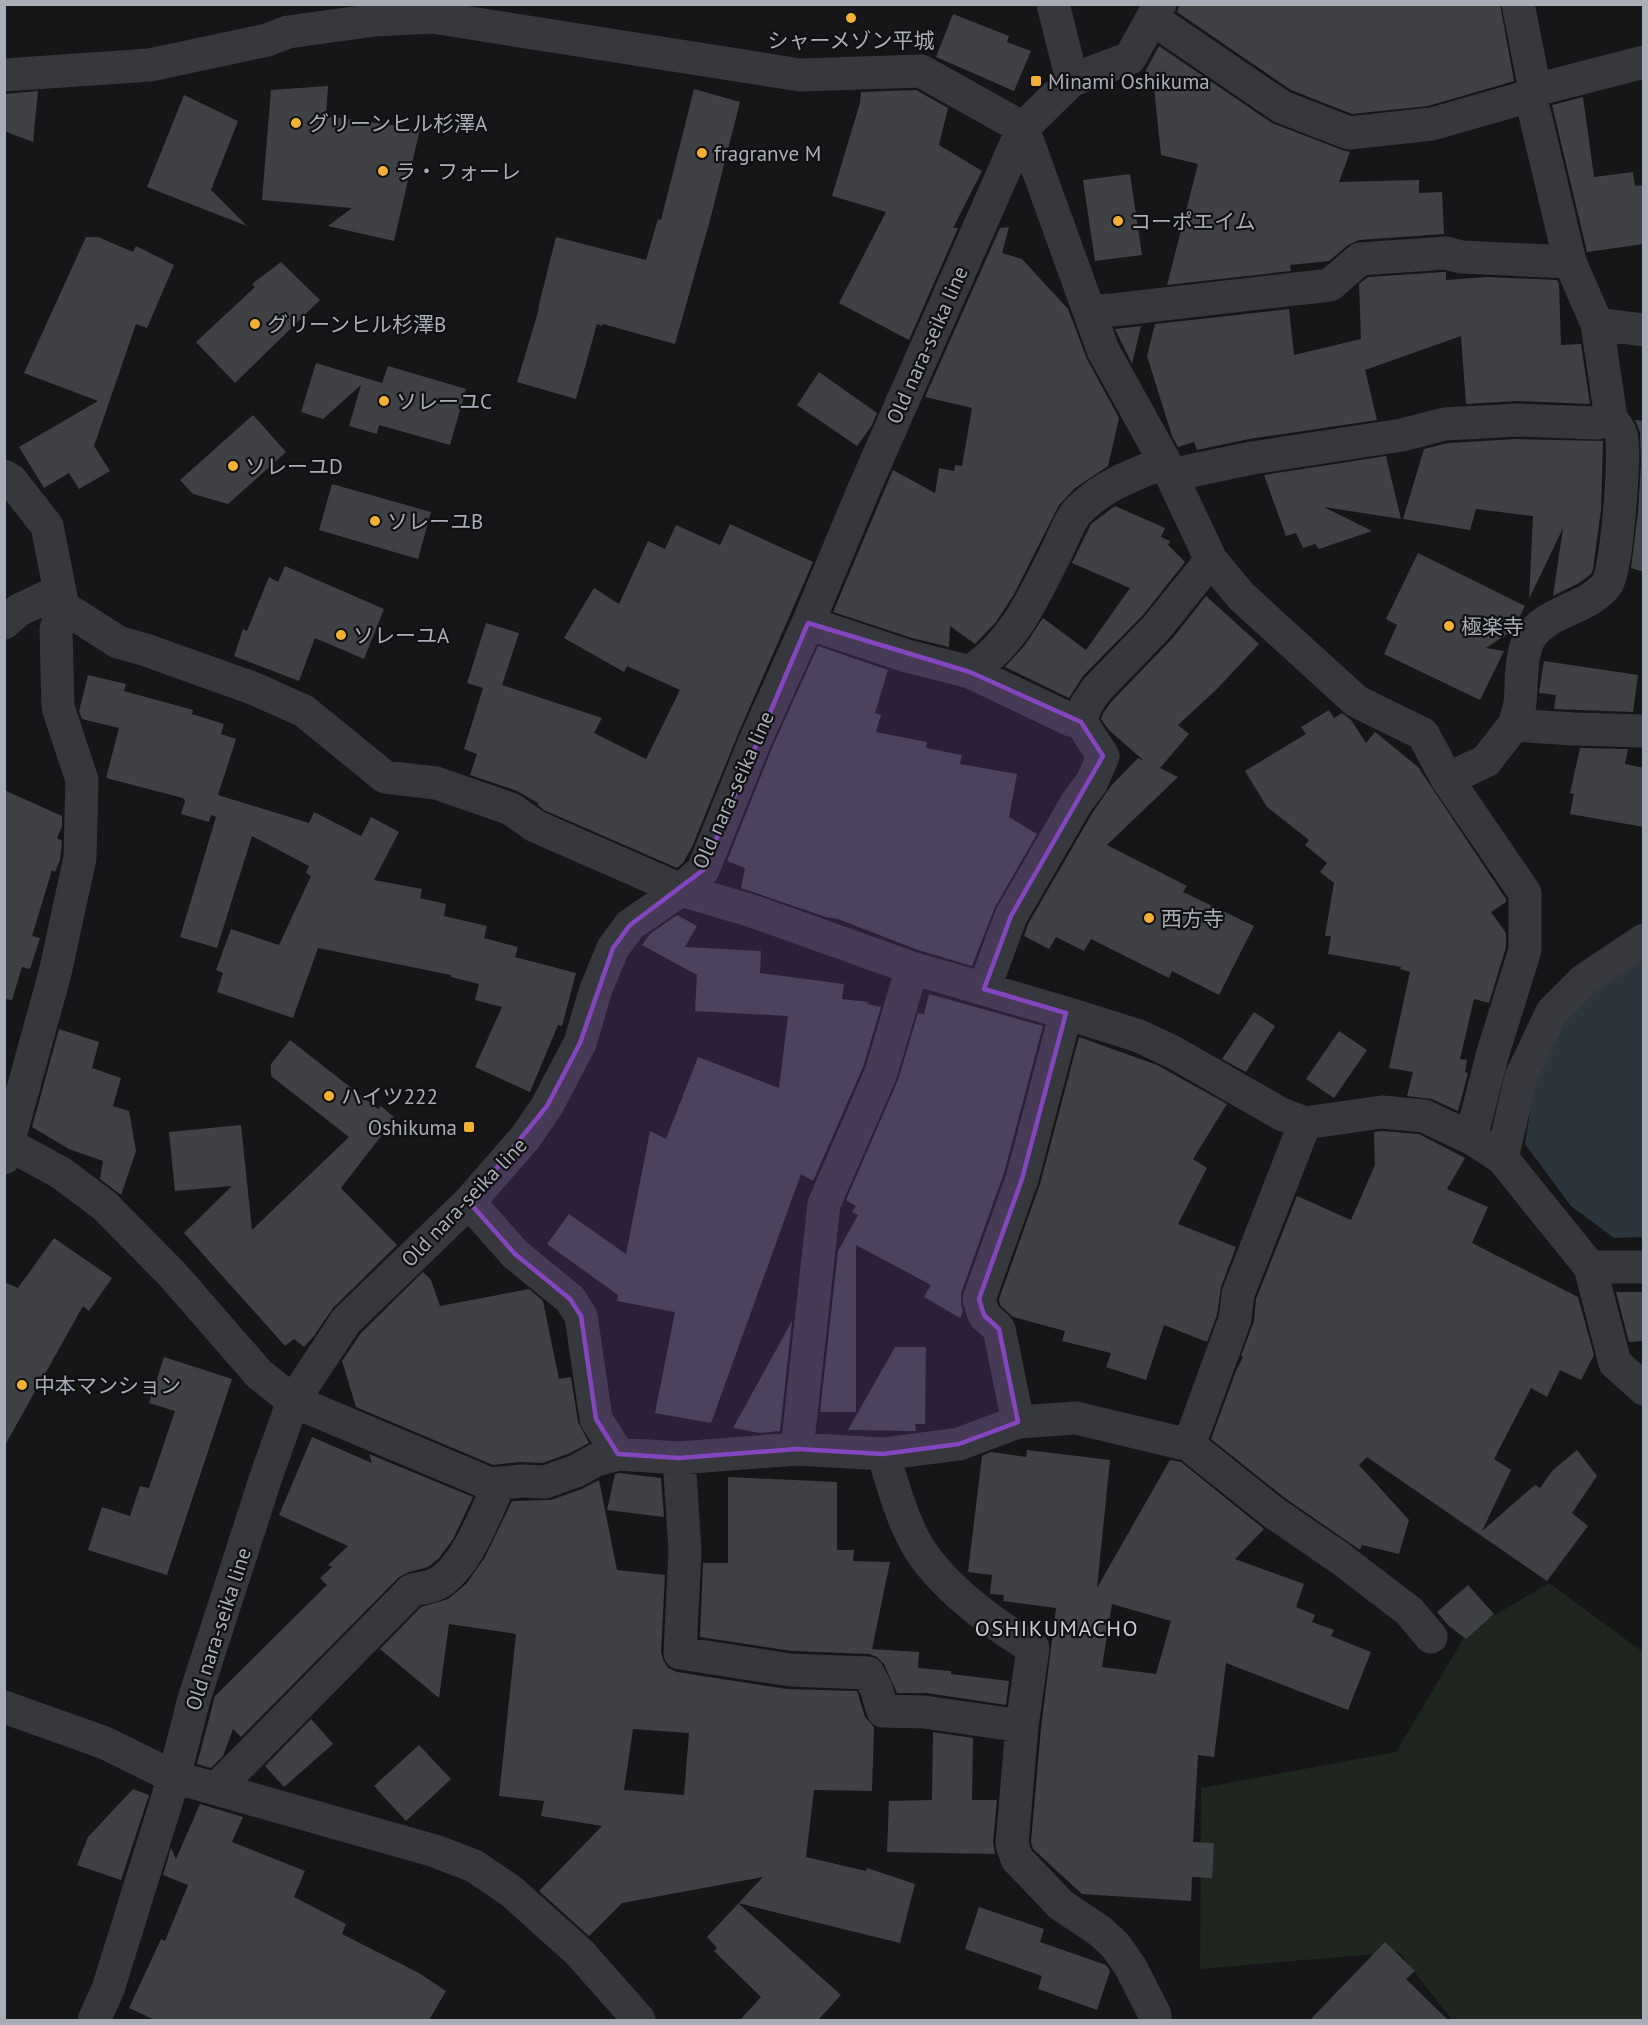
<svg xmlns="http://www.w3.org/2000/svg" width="1648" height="2025" font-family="'PT Sans','Noto Sans JP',sans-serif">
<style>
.green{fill:#1e261f}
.water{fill:#2c353c}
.building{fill:#404145;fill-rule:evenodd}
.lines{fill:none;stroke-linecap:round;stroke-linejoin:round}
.minor{stroke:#37383d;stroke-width:33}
.marked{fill:#8446be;fill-opacity:0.2;stroke:#8446be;stroke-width:4.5;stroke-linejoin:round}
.poi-dot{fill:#f2b134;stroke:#111113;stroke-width:2}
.labels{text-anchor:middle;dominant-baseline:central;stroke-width:4.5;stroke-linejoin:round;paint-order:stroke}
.poi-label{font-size:21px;fill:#a8adb8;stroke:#111113;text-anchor:start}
.street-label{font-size:21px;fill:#a8adb8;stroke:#111113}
.neighbourhood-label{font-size:22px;letter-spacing:1.5px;fill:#c9ccd4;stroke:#111113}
</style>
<rect width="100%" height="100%" fill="#161618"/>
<!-- green -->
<path class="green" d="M1549,1583L1643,1652V2020H1452L1399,1952L1200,1969L1201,1788L1396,1752L1468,1631Z"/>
<!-- water -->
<path class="water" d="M1643,947V1237L1614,1238L1571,1206L1525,1144L1540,1046L1588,976Z"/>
<!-- building -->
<path class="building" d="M1180,4H1500L1514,81L1428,106L1352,114L1291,90L1177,12Z
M953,14L1009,36L1007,42L1031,51L1014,91L936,57Z
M1159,46L1272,123L1342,150L1350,152L1339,182L1419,180V193L1442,192L1444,234L1359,240L1348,245L1329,261L1290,265L1291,271L1167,285L1198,164L1161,155L1154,88L1146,83V70Z
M328,86L326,116L420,129L394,241L328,226L352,208L262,200L271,90Z
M694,89L740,102L710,220L675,344L603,324L602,326L597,324L576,399L517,382L539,309H538L556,237L646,260L658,219L661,220Z
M916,90L948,108L939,145L982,171L953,228H958L909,340L839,303L886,212L832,196L860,103L861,92Z
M38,91L33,142L4,131V94Z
M184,95L238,121L211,190L247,226L147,187Z
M1583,97L1594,177L1633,172L1635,186L1644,185V244L1587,252L1552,105Z
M1130,174L1142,255L1095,261L1083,180Z
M1009,227L1002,253L1022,259L1068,309L1087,359L1119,418L1108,466L1075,488L1059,505L1014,594L996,622L975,644L950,626L949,647L912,638L833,612L893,470L935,493L939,468L954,471L955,465L962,466L972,408L925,397L1000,228Z
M86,237H98L133,252L136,246L174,265L147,328L136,324L94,446L110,471L79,489L69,473L44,488L19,447L98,401L24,373Z
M281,262L320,300L235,383L196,342L255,287L252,284Z
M1444,272H1446V280L1487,277L1557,280L1559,284L1561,345L1581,344L1590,404L1518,401L1466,404L1461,336L1365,370L1377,420L1249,439L1197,450L1194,442L1178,447L1172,436L1147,356L1155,324L1289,309L1294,355L1361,339L1359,284L1368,277Z
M1141,326L1132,364L1115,329Z
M316,363L382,383L388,366L466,389L450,445L379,425L377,434L349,426L361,385L323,419L301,412Z
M819,372L877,413L872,425L857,446L797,405Z
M253,415L286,452L228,504L193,494L180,480Z
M1635,420L1644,421V572L1631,568L1638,512L1641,464L1640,432Z
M1517,439L1603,441L1601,509L1593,569L1591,574L1579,583L1553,596L1563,528L1529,599L1533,516L1476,509L1470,530L1403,519L1424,449L1448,443Z
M1386,456L1401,519L1324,507L1372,531L1319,549L1315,544L1303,548L1296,533L1286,536L1264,475Z
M332,484L431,512L418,559L319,530Z
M1115,506L1165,528L1161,537L1170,541L1168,545L1185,562L1143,615L1083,676L1069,698L1005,667L1025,645L1043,618L1086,650L1130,588L1072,563L1091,524Z
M730,524L813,562L738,734L692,847L683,863L677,868L544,810L538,805V803L517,791L470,775L477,754L464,749L483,688L467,683L486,623L519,633L502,685L602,718L594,733L646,759L680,690L627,666L624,672L564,638L594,588L619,604L648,541L665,549L676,525L720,545Z
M1418,553L1525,606L1513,630L1486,648L1504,651L1480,700L1384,654L1397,625L1386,619Z
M285,566L384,609L364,659L315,638L299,681L234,656L243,629L247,631L269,577L278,582Z
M1206,596L1259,644L1217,689L1178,725L1189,734L1160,768L1178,777L1107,845L1187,886L1183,892L1254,926L1219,995L1172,971L1169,978L1091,939L1084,951L1056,937L1049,949L1024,936L1028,924L1093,812L1111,786L1138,758L1144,761L1109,730L1101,719L1103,713L1112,701L1172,639Z
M818,646L888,670L875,713L881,715L876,732L927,742L926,748L962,755L960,764L1017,774L1009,817L1037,834L995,907L972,966L918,950L838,919L826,917L741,888L745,868L727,861L772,748Z
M1544,661L1638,675L1633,712L1554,709L1556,695L1539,693Z
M88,675L126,684L124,691L193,710L192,714L224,724L221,734L236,739L218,795L309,823L314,812L361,836L371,817L399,832L374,880L422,889L420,898L446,904L444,916L487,926L484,938L518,947L515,957L576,973L562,1026L558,1025L530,1092L475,1067L502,1007L475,1000L479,984L451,977V975L318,948L293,1018L217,992L223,973L216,970L231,929L279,945L311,876L306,873L309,866L252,836L217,948L180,937L216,817L211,815L209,822L181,814L185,801L183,798L106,778L119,728L82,719L79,711Z
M1329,710L1334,718L1342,713L1351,720L1366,743L1375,732L1418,767L1506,899V902L1491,912L1506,933V947L1489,1003L1474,999L1460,1059L1467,1060L1465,1072L1468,1073L1458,1111L1432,1099L1407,1096L1413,1072L1389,1068L1410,972L1400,969L1401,967L1328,954L1331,936H1325L1334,883L1320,872L1327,863L1305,845L1309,840L1267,807L1245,771L1306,734L1301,727Z
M1580,748L1628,749L1625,764L1644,768V827L1570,814L1574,794L1570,793Z
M4,790L62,816V826L57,838L62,841L60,860L55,872L52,870L32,936L40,938L30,969L22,967L12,1000L4,999Z
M677,915L697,926L685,947L761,951L760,973L844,984L842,999L868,1002L867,1004L881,1007L863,1067L813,1181L801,1174L711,1423L655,1413L675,1312L617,1301L618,1295L547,1244L569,1214L626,1254L650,1131L666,1139L698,1057L779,1088L788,1016L695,1011L697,975L642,945L650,934Z
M929,994L1043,1026L1004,1173L961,1293V1304L963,1312L960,1318L924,1297L931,1285L856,1245V1412H820L838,1251L858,1215L852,1212L856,1206L846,1200L898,1080L918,1013L924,1014Z
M1254,1012L1275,1026L1246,1072L1222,1059Z
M59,1029L99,1042L92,1068L121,1078L113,1106L129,1111L136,1151L121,1195L100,1179L103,1161L69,1149L32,1127Z
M1339,1031L1367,1050L1334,1098L1306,1079Z
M1079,1037L1157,1065L1227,1104L1193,1159L1207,1168L1178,1224L1236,1247L1221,1287L1217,1315L1207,1342L1164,1325L1146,1380L1106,1367L1111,1353L1062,1341L1065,1331L1013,1317L1000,1305L999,1299L1040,1184Z
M290,1040L378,1109L381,1106L395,1118L341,1188L397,1245L333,1308L313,1337L304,1347L294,1339L285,1346L184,1233L232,1186L175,1191L169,1132L241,1125L252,1230L349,1137L271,1076V1064Z
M1382,1131L1419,1134L1465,1158L1447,1189L1488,1207L1472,1243L1578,1297L1594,1355L1581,1380L1560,1370L1547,1397L1531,1388L1494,1459L1511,1470L1482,1531L1535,1485L1540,1488L1553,1470L1577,1450L1597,1476L1572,1513L1588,1526L1547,1581L1367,1457L1359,1465L1409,1520L1399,1554L1362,1545L1360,1550L1285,1498L1211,1439L1236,1371L1243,1357L1241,1356L1254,1321L1256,1299L1297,1196L1351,1220L1375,1165L1374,1132Z
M54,1238L112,1278L89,1311L83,1306L4,1447V1282L18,1288Z
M423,1272L431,1280L440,1306L529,1289L543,1301L559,1379L571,1377L578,1422L589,1443L568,1454L542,1463L520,1462L493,1465L356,1407L342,1361L361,1333Z
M1616,1292H1644V1341L1629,1342Z
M792,1321L780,1431L760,1433L733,1428Z
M895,1347H926L925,1424H915L916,1431H913L848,1430Z
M164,1357L232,1379L167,1575L88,1550L102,1507L130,1516L140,1486L149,1488L175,1411L149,1403Z
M312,1437L372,1463L369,1454L473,1497L453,1539L439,1558L428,1567L409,1572L399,1577L241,1737L233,1729L223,1756L211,1768L197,1764L215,1696L327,1585L320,1578L332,1567L328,1565L348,1546L279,1515Z
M1027,1450L1110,1460L1097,1588L1170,1460L1181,1462L1264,1529L1235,1559L1304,1584L1296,1607L1315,1615L1312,1622L1334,1630L1331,1636L1371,1652L1348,1710L1226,1663L1214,1757L1198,1755L1193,1842L1214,1843L1212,1878L1192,1877L1191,1901L1082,1894L1033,1849L1031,1842L1041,1728L1056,1608L1003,1601L1004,1595L990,1594L992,1575L968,1572L982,1456L991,1452L1026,1457ZM1112,1604L1171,1621L1156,1674L1102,1667Z
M619,1473L661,1478L664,1517L607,1510L615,1474Z
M728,1477L837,1482V1550H854L853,1561L890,1562L872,1649L919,1652L918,1668L951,1671V1674L1009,1681L1006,1705L927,1693H897L884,1664L877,1657L869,1654L792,1651L700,1637L703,1563H728Z
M599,1480L617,1570L665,1575L661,1652L663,1660L668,1668L677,1672L787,1689L857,1691L865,1717L874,1727L872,1791L814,1790L806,1857L866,1871L867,1868L915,1884L900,1943L738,1903L841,1995L818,2020H740L761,1997L714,1951L717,1948L707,1937L763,1877L622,1903L589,1936L539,1891L602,1826L541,1816L544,1801L499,1796L516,1634L449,1624L439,1698L380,1649L421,1607L448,1599L467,1583L485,1557L512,1501L551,1500L582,1489ZM633,1729L689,1733L684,1795L624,1790Z
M1468,1585L1494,1614L1466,1639L1449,1626L1437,1612Z
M311,1719L333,1744L284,1787L265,1766Z
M933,1732L973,1738L972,1800H997L993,1842L995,1854L887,1852L889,1801L932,1800Z
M419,1745L451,1779L406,1821L374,1786Z
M133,1789L149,1795L121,1880L77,1865L88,1837Z
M200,1804L243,1817L232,1842L305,1871L294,1897L346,1924L342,1934L419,1973L446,1991L429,2020H155L129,2008L161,1939L165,1941L188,1885L163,1875L171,1848L176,1859Z
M979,1907L1044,1929L1040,1942L1106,1965L1110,1971L1097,2010L1038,1989L1042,1976L965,1949Z
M1385,1942L1415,1971L1406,1979L1448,2020H1310Z"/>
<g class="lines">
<!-- minor -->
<path class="minor" d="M1053,4L1072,80
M1153,19L1282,107L1349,133L1432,124L1526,97L1535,90L1644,62
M4,75L150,65L267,40L288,32L375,20L432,17L800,75L921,71L1023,128L1103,350L1165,462L1211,560L1241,596L1356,701L1423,734L1447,779L1525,893V950L1492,1056L1471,1138L1502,1158L1590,1267H1644
M1089,311L1113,310L1330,285L1360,259L1446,253L1461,257L1570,262
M1597,324L1644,330
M1171,475L1252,458L1402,435L1445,424L1517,420L1597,423L1611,418L1597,324L1570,262L1532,102L1535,90L1518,4
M4,476L11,480L47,526L63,607L56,629L58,707L82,780L80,858L55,973L4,1158
M63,607L118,642L146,650L255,689L304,711L385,777L436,783L511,809L535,826L681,890L752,911L912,968L1066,1013
M4,623L19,610L59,591
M808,623L907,656L970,672L1071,720L1081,722
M970,672C1015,641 1032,600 1056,553C1062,541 1068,523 1077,512C1101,486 1133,475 1165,462
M1514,725C1516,718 1519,710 1520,703C1522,683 1520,657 1529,639C1546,610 1588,610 1607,584C1617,571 1626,451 1621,434C1619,429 1614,423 1611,418
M1447,779L1486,761L1514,725L1574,729L1644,731
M984,989L1011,916L1077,802L1092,782L1103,756L1081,722L1086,705L1097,689L1157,627L1211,560
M4,1142L61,1173L105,1206L172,1274L259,1374L293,1401L490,1484L522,1481L545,1482L576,1471L596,1460L618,1454L679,1458L797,1449L883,1454C893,1485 901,1517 917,1545C941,1586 993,1624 1033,1648L1022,1726L1012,1844L1017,1859L1061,1905L1100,1931L1115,1945L1130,1966L1155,2015V2020
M1502,1158L1521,1077L1552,1012L1584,980L1644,940
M469,1202L515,1254L570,1299L581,1316L596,1419L618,1454
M1590,1267L1615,1363L1644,1389
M1018,1422L999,1329L984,1315L979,1299L1022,1179L1066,1013L1139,1036L1173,1052L1281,1114L1305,1123L1382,1112L1424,1116L1471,1138
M1189,1445L1235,1319L1238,1294L1305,1123
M797,1449L824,1204L881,1073L912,968
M883,1454L959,1444L1018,1422L1076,1418L1189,1445L1274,1513L1337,1556L1409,1611L1431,1637
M679,1458L685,1551L680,1653L790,1670L868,1673L876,1688L883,1711L924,1712L1022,1726
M4,1707L105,1743L174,1777L435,1851L474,1866L511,1891L580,1953L639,2020
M217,1788L412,1590C423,1588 434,1587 443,1580C470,1559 485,1513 500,1483
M94,2020L108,1989L174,1777L194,1699L267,1474L293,1401L346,1321L469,1202L525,1138L547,1106L580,1043L596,989L613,948L630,925L681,890L703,870L755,741L808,623L863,491L1023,128L1072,80L1130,58L1160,4"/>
</g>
<!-- marked area -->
<path class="marked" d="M808,623L970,672L1081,722L1103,756L1011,916L984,989L1066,1013L1022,1179L979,1299L984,1315L999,1329L1018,1422L959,1444L883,1454L797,1449L679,1458L618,1454L596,1419L581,1316L570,1299L515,1254L469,1202L547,1106L580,1043L613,948L630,925L703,870Z"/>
<!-- markers -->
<g class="poi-dot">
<circle cx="851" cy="18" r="6"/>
<rect x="1030" y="75" width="12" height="12" rx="3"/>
<circle cx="296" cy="123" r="6"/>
<circle cx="702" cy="153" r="6"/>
<circle cx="383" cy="171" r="6"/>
<circle cx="1118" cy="221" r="6"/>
<circle cx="255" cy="324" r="6"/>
<circle cx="384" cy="401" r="6"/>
<circle cx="233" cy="466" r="6"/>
<circle cx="375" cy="521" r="6"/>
<circle cx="1449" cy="626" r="6"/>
<circle cx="341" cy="635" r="6"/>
<circle cx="1149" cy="918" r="6"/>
<circle cx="329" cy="1096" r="6"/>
<rect x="463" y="1121" width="12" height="12" rx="3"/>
<circle cx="22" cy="1385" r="6"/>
</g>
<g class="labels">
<!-- poi labels -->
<g class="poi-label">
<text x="851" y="40" text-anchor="middle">シャーメゾン平城</text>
<text x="1048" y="81">Minami Oshikuma</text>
<text x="308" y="123">グリーンヒル杉澤A</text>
<text x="714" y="153">fragranve M</text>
<text x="395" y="171">ラ・フォーレ</text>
<text x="1130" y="221">コーポエイム</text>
<text x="267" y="324">グリーンヒル杉澤B</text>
<text x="396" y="401">ソレーユC</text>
<text x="245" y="466">ソレーユD</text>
<text x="387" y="521">ソレーユB</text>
<text x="1461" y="626">極楽寺</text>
<text x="353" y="635">ソレーユA</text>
<text x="1161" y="918">西方寺</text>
<text x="341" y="1096">ハイツ222</text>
<text x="457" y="1127" text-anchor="end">Oshikuma</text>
<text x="34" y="1385">中本マンション</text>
</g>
<!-- street labels -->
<g class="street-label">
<text transform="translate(927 345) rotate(-66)">Old nara-seika line</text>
<text transform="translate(733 790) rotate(-66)">Old nara-seika line</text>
<text transform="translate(464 1202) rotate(-46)">Old nara-seika line</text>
<text transform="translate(218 1629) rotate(-72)">Old nara-seika line</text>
</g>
<!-- neighbourhood labels -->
<g class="neighbourhood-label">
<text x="1057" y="1628">OSHIKUMACHO</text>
</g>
</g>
<!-- border -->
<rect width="1648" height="2025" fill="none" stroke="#a8adb8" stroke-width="12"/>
</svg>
